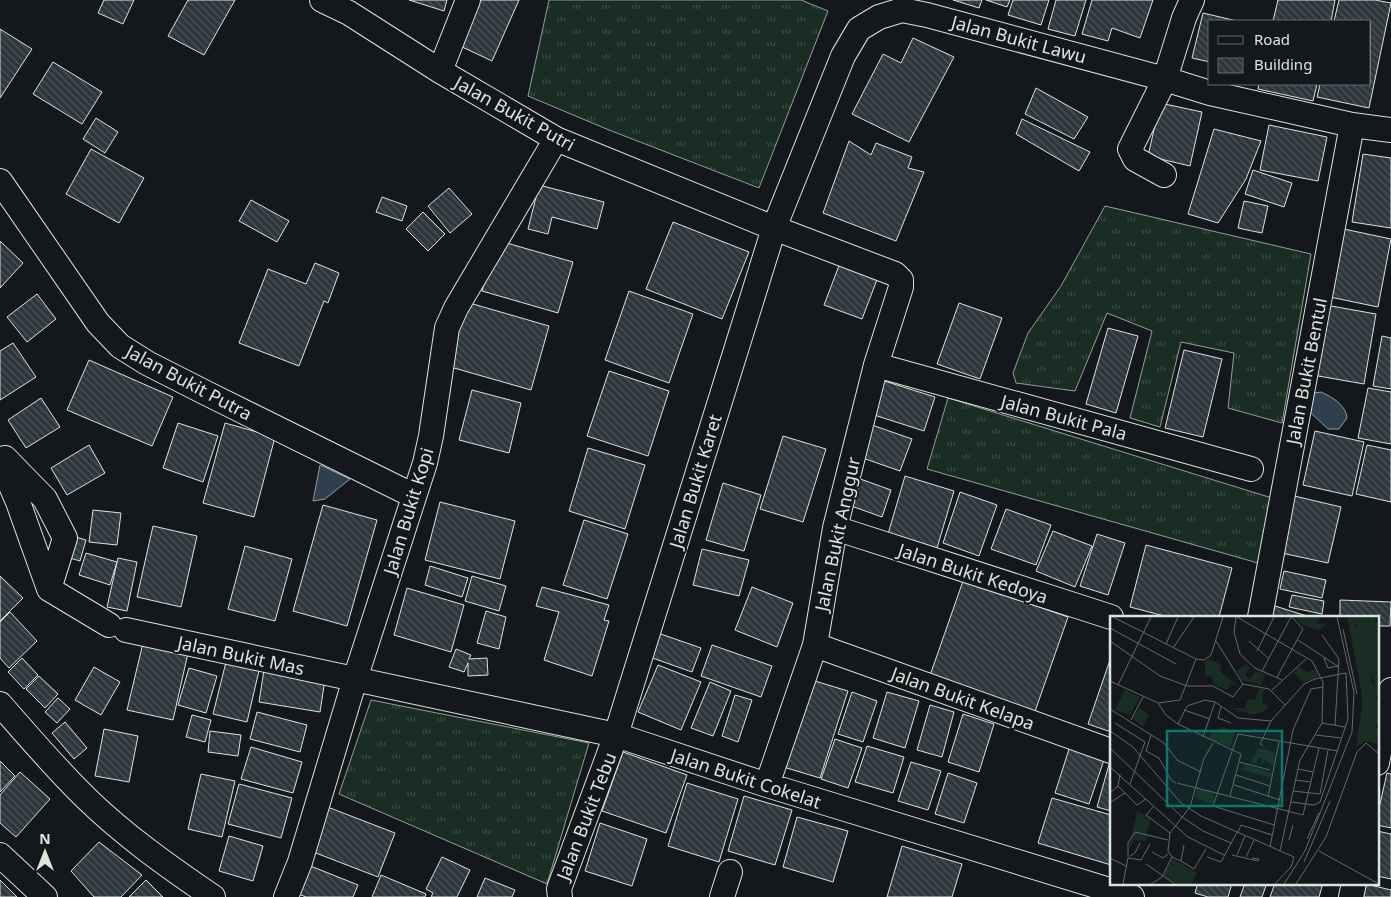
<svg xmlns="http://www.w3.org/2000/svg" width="1391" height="897" font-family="'Noto Sans',sans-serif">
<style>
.grass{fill:url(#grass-tufts);stroke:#939e99}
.water{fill:#2f3f4d;stroke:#939e99}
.building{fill:url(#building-back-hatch);stroke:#d8e6dc}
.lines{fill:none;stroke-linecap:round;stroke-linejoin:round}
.minor-casing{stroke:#d8e6dc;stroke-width:26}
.minor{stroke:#14181c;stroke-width:24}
.labels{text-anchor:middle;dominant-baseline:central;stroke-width:4;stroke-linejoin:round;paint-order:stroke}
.street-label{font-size:18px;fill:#d8e6dc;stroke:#14181c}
.inset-road{fill:none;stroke:#626a69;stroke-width:1}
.view{fill:#0f766e;fill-opacity:0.15;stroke:#0f766e;stroke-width:2.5}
.inset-edge{fill:none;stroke:#d8e6dc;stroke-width:2.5}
</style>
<defs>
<pattern id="grass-tufts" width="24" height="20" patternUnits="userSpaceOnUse" patternTransform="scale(1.25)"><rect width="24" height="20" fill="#1a2d24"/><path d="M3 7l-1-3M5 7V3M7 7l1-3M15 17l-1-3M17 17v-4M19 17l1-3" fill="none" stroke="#3b4b43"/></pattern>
<pattern id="building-back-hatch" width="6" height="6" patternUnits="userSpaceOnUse" patternTransform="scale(1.25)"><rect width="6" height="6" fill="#2c363c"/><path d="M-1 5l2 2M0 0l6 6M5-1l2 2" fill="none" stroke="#4a5358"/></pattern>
</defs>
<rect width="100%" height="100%" fill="#14181c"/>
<!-- grass -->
<path class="grass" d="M549,0H801L828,11L759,188L609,130L528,96Z
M1105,206L1311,254L1282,423L1228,408L1234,353L1181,342L1160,427L1130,418L1152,331L1107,313L1075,391L1016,383L1013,373L1028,333L1061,286Z
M948,398L1272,498L1258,563L927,469Z
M371,700L589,743L547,884L339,794Z"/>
<!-- water -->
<path class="water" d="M1321,392C1332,397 1346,405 1347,418L1339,429H1328L1310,412V397L1314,393Z
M320,465L350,479L325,499L313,501Z"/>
<!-- building -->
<path class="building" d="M104,0H134L123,24L98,13Z
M188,0H235L204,55L168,36Z
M409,0H447L444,11Z
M478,0H519L492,61L458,45Z
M953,0H982L979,8Z
M986,0H1010L1007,7Z
M1013,0H1049L1041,25L1008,15Z
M1056,0H1086L1075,36L1048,29Z
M1092,0H1153L1140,38L1112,28L1108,41L1082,34Z
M1278,0H1335L1331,21H1273Z
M1339,0H1375L1391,3L1369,108L1317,97L1320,84H1370V21H1334Z
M1203,13L1237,21H1210V62L1192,58Z
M0,29L32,49L0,98Z
M913,38L954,57L909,142L852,114L883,54L901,63Z
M53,62L102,92L82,124L33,94Z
M1259,84H1317L1313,101L1258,89Z
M1036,88L1088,117L1074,139L1025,114Z
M1160,103L1202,112L1190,166L1148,156Z
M96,118L118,132L105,153L83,139Z
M1022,119L1090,152L1079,171L1016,134Z
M1269,125L1327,137L1318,181L1260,170Z
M1214,129L1261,141L1246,179L1218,223L1188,214Z
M849,141L871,155L876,143L912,157L908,168L924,172L896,241L823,213Z
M91,149L144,178L119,223L66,194Z
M1363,154L1391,158V228L1352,222Z
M1253,170L1292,183L1284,207L1245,194Z
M539,185L604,202L597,229L552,217L548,234L528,229Z
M449,188L472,214L450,233L428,206Z
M382,197L407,206L402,221L376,212Z
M251,200L289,221L277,242L239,221Z
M1244,201L1268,206L1262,233L1238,228Z
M423,212L445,234L428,251L406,229Z
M673,222L749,252L722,319L646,289Z
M1339,228L1391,239L1378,307L1325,296Z
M496,240L573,262L558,313L482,291Z
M0,241L23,263L0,288Z
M315,263L339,273L328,303L324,301L299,366L239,343L268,269L306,284Z
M840,263L878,277L862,319L824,305Z
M629,291L693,314L669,383L605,360Z
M37,294L56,319L27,342L7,317Z
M466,302L549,326L531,390L447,366Z
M959,303L1002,318L980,379L937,364Z
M1320,304L1376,314L1364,384L1307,374Z
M1108,328L1138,336L1116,413L1086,404Z
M1382,336L1391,338V389L1373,386Z
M13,343L36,377L0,400V351Z
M1184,350L1222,359L1203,437L1165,428Z
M89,360L173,397L152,446L67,410Z
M609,371L669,391L648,456L587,436Z
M878,379L935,397L924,431L868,413Z
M1368,388L1391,392V444L1358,438Z
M472,390L521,403L509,453L459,440Z
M41,398L60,427L26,448L8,420Z
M178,423L218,436L203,482L163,468Z
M225,423L275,437L254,517L203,503Z
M872,425L912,439L900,471L860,457Z
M1315,431L1364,442L1352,496L1303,485Z
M783,436L826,449L803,522L760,509Z
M89,445L105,473L67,495L51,468Z
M1367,445L1391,450V502L1356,494Z
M588,448L645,465L625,529L569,511Z
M852,476L891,490L882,517L843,503Z
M905,476L954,491L937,548L888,534Z
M723,483L761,495L744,551L706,540Z
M960,492L997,505L979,556L943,543Z
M1290,495L1341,507L1328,563L1277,552Z
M440,502L515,521L500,579L425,560Z
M323,505L377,520L347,626L293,611Z
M1006,509L1051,525L1036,565L991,549Z
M93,510L121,513L117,545L89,542Z
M584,520L628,534L607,599L563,585Z
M153,526L197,536L181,607L137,597Z
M1053,531L1092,546L1075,587L1036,571Z
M66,534L86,540L80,561L60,555Z
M1097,534L1125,543L1108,595L1080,586Z
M1146,545L1232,568L1219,617H1168L1130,607Z
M245,546L292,559L275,621L228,609Z
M702,549L749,560L739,596L693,585Z
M86,553L117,562L110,585L79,575Z
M118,558L137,562L127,611L107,607Z
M430,566L468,578L462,597L425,585Z
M1284,571L1326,580L1322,598L1280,589Z
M0,576L23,598L0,621Z
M472,576L506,586L499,611L465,601Z
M963,581L1068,617L1032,720L927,684Z
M542,587L609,605L604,620L609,621L592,676L544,660L559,612L536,606Z
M752,587L793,603L777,647L735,630Z
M407,588L464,605L451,652L394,635Z
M1292,595L1324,601L1322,614L1289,607Z
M1340,600L1391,602L1390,626H1377V617H1340Z
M1275,606L1310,617H1272Z
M486,611L506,617L499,649L477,643Z
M10,612L37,641L9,668L0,658V622Z
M655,632L701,648L692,672L647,656Z
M143,643L188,653L173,720L127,710Z
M712,645L772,666L761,697L701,676Z
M456,649L471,655L469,659L487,658L488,675L468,676V663L464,672L449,667Z
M229,650L262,658L247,722L213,714Z
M266,657L327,666L320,712L259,702Z
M1111,657V732L1088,724Z
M22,658L38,675L24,689L8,672Z
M658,665L701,682L681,730L638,712Z
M94,667L120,682L101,715L75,700Z
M189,668L217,676L206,713L178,705Z
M39,676L58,694L45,708L26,689Z
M808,679L848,691L820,778L780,766Z
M710,682L731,691L713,736L691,728Z
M852,692L877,701L863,742L838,734Z
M887,692L919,701L905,748L873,738Z
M735,695L752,700L738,742L722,736Z
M58,698L70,709L57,723L45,712Z
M930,705L954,712L942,757L917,750Z
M257,712L307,725L300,752L250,739Z
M963,714L994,724L979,772L948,762Z
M192,715L211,720L205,742L186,737Z
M65,722L87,748L74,759L52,733Z
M104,729L138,736L129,782L95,776Z
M210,731L241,735L238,756L208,752Z
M835,739L862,748L848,788L821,779Z
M867,746L904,757L893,793L855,782Z
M1070,746L1105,757L1089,804L1055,793Z
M251,747L302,762L293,793L241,779Z
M623,752L687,775L666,833L602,811Z
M0,761L15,776L0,792Z
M1110,761L1111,762V811L1097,807Z
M911,762L941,771L928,810L898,801Z
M20,772L50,799L16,837L0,823V795Z
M948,773L977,783L964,823L935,814Z
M1387,773L1391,774V828L1377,825V817Z
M201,774L235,781L222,837L188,829Z
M687,783L738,799L719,862L668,846Z
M239,784L292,798L281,838L228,824Z
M744,796L792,810L775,865L728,851Z
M1052,798L1111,815V865L1038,843Z
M325,806L395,833L378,877L308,850Z
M797,817L848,831L833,882L783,867Z
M600,823L647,839L632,886L585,871Z
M1377,831L1391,834V879L1377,876Z
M229,836L263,846L253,881L219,871Z
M99,842L142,875L121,897H94L71,871Z
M902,846L962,864L952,897H887Z
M442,857L470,870L457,897H431L433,893L426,889Z
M308,865L358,885L353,897H306L296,893Z
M381,875L426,894L425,897H372Z
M485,878L515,890L512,897H477Z
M0,880L17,897H0Z
M146,880L163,897H129Z
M1198,883H1232L1228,897H1208L1195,893Z
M1245,883H1267L1262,897H1240Z
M1275,883H1323L1319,897H1270Z
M1362,883L1391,890V897H1358Z"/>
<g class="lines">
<defs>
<path id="minor" d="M322,0L349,13L440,71L556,139L774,228L895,274L901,280V287L876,365L835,528L815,645L767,785
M440,71L468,0
M1164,175L1135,159L1130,149L1165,79L1184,18L1192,0
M0,181L98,323L120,346L147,363L208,394L414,496
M876,365L1251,469
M5,458L45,499L65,538L49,589
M0,460L18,502L49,589L109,625
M835,528L1111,617
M1260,617L1352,125
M126,630L616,735L767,785L1132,897
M815,645L1111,751
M0,704C28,736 56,769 87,799C125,836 169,867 213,897
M1377,763L1391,690
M0,855L45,897
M286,897L300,862L355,679L425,463L431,436L447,328L456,308L556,139
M560,897L559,889L616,735L774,228L843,56L859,29L879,17L902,10L927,15L1165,79L1210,93L1352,125L1391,130
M722,897L730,872
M1351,897L1354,883"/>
</defs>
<!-- minor casing -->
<use href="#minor" class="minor-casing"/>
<!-- minor -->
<use href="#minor" class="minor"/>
</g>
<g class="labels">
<!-- street labels -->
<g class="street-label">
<text transform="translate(1019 39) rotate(15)">Jalan Bukit Lawu</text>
<text transform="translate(515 113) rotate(29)">Jalan Bukit Putri</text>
<text transform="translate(1306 371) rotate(-79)">Jalan Bukit Bentul</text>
<text transform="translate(189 382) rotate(28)">Jalan Bukit Putra</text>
<text transform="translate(1064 417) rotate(15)">Jalan Bukit Pala</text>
<text transform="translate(695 481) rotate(-73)">Jalan Bukit Karet</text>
<text transform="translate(408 511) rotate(-73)">Jalan Bukit Kopi</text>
<text transform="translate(837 534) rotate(-78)">Jalan Bukit Anggur</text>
<text transform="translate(973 573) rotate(18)">Jalan Bukit Kedoya</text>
<text transform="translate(241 655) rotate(12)">Jalan Bukit Mas</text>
<text transform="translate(963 698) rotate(20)">Jalan Bukit Kelapa</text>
<text transform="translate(746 778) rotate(18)">Jalan Bukit Cokelat</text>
<text transform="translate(586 816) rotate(-69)">Jalan Bukit Tebu</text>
</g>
</g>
<!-- overview -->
<g transform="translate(1110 616)">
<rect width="269" height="269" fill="#14181c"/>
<path d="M185,1H210L207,8L216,7L215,10L208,14L193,9ZM237,1H243L246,11L254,15L259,12L269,22V40L261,45L259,51L262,67L265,69L261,76L269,84V105L265,111L269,113V124L266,128L255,125L246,131L252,90L251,73ZM98,43L110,48L112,57L128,70L121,67L117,74L105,69L102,61L95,59V45ZM136,48L140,52L135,59L140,63L146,55L155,58L151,69L132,64L127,55ZM189,51L198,56L206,54L209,61L193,66L184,57ZM149,72L154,73L152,87L158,90L155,95L144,99L120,92H135L138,83L145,84ZM15,74L30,81L20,99L5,94ZM29,92L39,98L33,111L23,103ZM113,111L125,116L120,131L100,123L102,115ZM148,132L165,136L163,150L155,144L150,150L152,143L149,141L146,148L141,147ZM135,148L162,157L161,162L133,154ZM87,173L105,177L102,188L85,181ZM27,195L41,203L36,217L38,221L36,225L24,224L19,234Z" fill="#1a2d24"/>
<path d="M264,1L269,9V22L262,19L259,12L251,18L243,2ZM269,40V82L261,76L265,69L257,48Z" fill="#1a2d24"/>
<path d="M63,243L87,257L81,268H67L53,259Z" fill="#1a2d24"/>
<path class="inset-road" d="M3,1L86,43M126,1L124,16L130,38L145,52L172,64M127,1L202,45L213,66L212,107L190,144L170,235M0,12L66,48M233,13L247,78M212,19L229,43L225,109M188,24L229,51M0,25L50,60L77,70H103L123,81L133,68L159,73L175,89M106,25L133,68M139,25L159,43M56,28L68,1M63,32L84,1M147,35L164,1M214,42L218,52L228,50M152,55L181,1M167,61L193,13L182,1M0,65L48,87L70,84L86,43L94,44L101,39L113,1M8,69L41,1M162,74L196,43M48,87L56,99L68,108L131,138L120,180M111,91L108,102L121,107M0,93L54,127L67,144L91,156M74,94L100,103M21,104L33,81M5,107L35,126L20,168M212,107L235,111M68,108L77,90L95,84L105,86L128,102L161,105M0,115L23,131L71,187L91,200L184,241L181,251L165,268M41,119L36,135L49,142L61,164L66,167M206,119L231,122M93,121L105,86M153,130L150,128L161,105L194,68L205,63L236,57L238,103L210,186L204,189L181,186M0,132L72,201L93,215L121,227M129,146L160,154M0,151L78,221L114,239M188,153L203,156M126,159L160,170M185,164L201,166M67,167L193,199L209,132M124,169L170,184M8,170L27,189L36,183M183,175L210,178M1,176L8,170L10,158M210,178L218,134M158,181L169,126M1,186L15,177M43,191L36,199L60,217M164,209L103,190L128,118L228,135M128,216L131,209L162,219M197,223L209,197M179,224L183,209M160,231L183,114L201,73L213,71M209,235L269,268M42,236L53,242L58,238M122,239L148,245L149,243L142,242M127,239L135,220M20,240L25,237L30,227M18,241V227L25,216L58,224M62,241L71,245L74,229M97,241L111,246L127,216M136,241L144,224M0,242L16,250M71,245L84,253L96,233M194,246L220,185M36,248L65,268M13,268L18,242L31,244L40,228M41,268L52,261L62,241L58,235L60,217L80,191L94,142L103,127M174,268L195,235L242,116L244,76L227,1M186,268L216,221L247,136L256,127L269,138"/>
<path class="view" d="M57,115H172V190H57Z"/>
<rect width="269" height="269" class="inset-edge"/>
</g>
<!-- legend -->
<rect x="1208" y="20" width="162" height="65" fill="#14181c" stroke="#626a69"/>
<rect x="1218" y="36" width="25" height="8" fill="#14181c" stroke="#626a69"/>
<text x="1254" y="45" font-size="15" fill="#d8e6dc">Road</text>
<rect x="1218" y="58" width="25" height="15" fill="url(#building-back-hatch)" stroke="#626a69"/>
<text x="1254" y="70" font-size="15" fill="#d8e6dc">Building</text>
<!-- north arrow -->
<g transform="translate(45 852)" stroke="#14181c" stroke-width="4" paint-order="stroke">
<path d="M0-4L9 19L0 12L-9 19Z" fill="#d8e6dc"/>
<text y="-8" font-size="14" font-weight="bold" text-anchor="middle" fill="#d8e6dc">N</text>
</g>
</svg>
